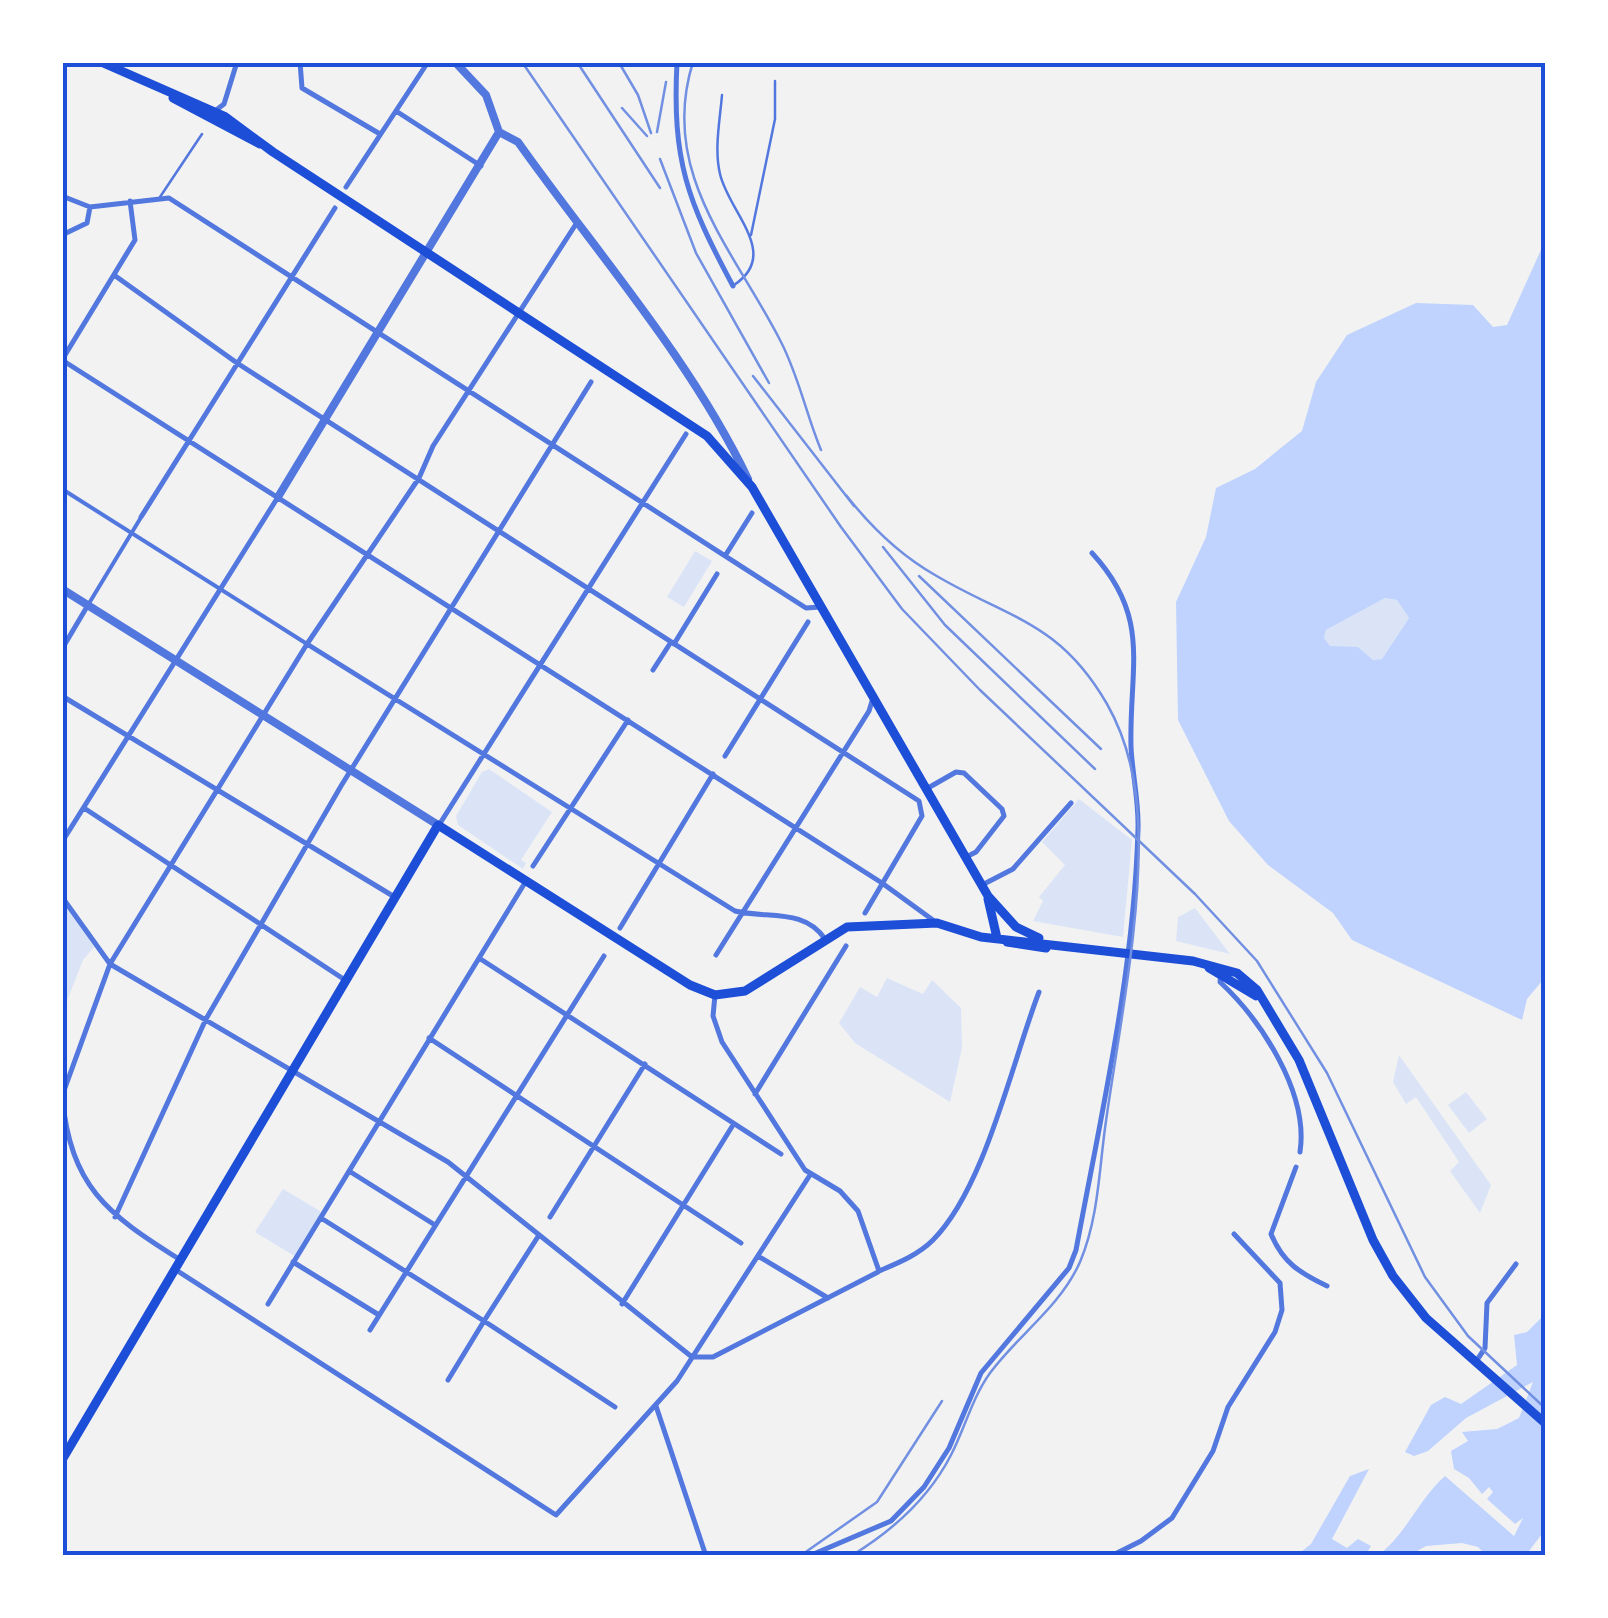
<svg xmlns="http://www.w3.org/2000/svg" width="1608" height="1618" font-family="Figtree,sans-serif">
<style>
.green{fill:#dbe4f7}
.water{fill:#bfd3fe;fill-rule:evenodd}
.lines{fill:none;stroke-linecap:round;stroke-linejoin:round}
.service{stroke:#5277de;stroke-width:2.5}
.pedestrian{stroke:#5277de;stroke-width:4}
.minor{stroke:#5277de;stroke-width:5}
.tertiary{stroke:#5277de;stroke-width:8}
.primary{stroke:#1d4ed8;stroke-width:9}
.rail{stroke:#7290e2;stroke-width:2.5}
.neatline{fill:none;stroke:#1d4ed8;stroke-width:4}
</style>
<rect width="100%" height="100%" fill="#f2f2f2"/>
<!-- green -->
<path class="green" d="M695,551L712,561L684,607L667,597Z
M1385,598L1397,600L1409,618L1382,659L1373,660L1358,647H1330L1324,638L1326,630Z
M489,769L552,812L521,860L526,863L523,869L458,825L456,816L482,772Z
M1079,799L1132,840L1123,937L1033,921L1043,901L1039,897L1065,865L1042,842Z
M63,897L94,947L83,960L63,1011Z
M1195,908L1230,954L1176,941L1178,917Z
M887,978L923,994L932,980L961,1008L962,1048L950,1102L855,1043L839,1023L860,987L877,997Z
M1399,1055L1491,1185L1480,1213L1450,1171L1459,1162L1416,1097L1406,1104L1393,1082Z
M1466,1092L1487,1119L1469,1133L1448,1105Z
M283,1189L320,1211L321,1218L296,1257L255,1232Z"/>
<!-- water -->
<path class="water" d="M1545,241L1546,986L1542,981L1527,999L1522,1020L1352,940L1333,913L1268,865L1229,821L1178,720L1176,602L1206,537L1216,488L1255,469L1302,431L1316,382L1347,335L1416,303L1473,305L1493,327L1507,325ZM1385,598L1397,600L1409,618L1382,659L1373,660L1358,647L1330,646L1324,638L1326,630Z
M1545,1314V1530L1526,1555H1486L1478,1547L1462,1543L1426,1546L1410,1555L1377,1556C1406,1535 1418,1500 1445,1476L1514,1536L1523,1518L1515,1524L1487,1499L1493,1492L1489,1487L1482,1494L1469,1478L1454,1469L1451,1451L1468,1441L1462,1432L1497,1429L1519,1418L1533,1382L1466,1418L1428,1451L1414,1456L1405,1452L1431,1405L1445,1397L1461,1404L1517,1365L1514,1335L1527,1332Z
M1369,1469L1332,1539L1347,1548L1358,1539L1371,1546L1366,1554L1297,1555L1311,1544L1350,1476Z"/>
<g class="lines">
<!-- service -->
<path class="service" d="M722,95C720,120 714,149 720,174C729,213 781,254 734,285
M160,197L202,134
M751,235L775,119V81"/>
<!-- pedestrian -->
<path class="pedestrian" d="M62,489L307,644
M88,605L140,519"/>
<!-- minor -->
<path class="minor" d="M300,62L302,88L380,134
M677,62C672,161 687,200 733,286
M152,64L153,62
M215,111L224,104L237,62
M396,111L481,166
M346,187L428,62
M62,196L90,207L169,198L806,608L820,607
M130,201L135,240L62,360L882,883L937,923
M62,235L87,223L90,207
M114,275L237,363L919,801L922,816L865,913
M141,517L335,208
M725,556L752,513
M307,644L735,911C768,919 804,908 825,939
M674,644L717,574
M62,649L88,605
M653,670L671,642
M62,696L393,896
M725,756L808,622
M928,788L956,772L964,773L1002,809L1004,816L976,852L966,857
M84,808L345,980
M439,825L686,434
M62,842L278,497
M533,866L628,720
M982,885L1013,869L1071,803
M62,897L110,964L448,1162L692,1357
M620,928L713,774
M716,955L869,711L873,698
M479,958L781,1154
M1221,973L1220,982C1261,1020 1309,1093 1300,1152
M715,995L713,1016L722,1042L805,1170L840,1191L858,1211L879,1271C898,1263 918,1255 933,1240C985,1188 1012,1062 1039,992
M429,1038L741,1243
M755,1094L846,946
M62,1096L110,964L307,644L419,478L433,446L576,224
M62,1096C71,1187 106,1213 179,1259
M1296,1167L1271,1234C1283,1263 1300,1273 1327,1286
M349,1171L435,1225
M115,1217L206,1019L341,786L591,382
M550,1217L645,1064
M321,1218L484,1321L539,1235
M758,1256L828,1298
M293,1262L379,1315
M176,1270L556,1515L677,1381L810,1175
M268,1304L526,881
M622,1304L733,1125
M370,1330L604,956
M692,1357H713L878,1272
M1477,1360L1485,1348L1487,1303L1516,1264
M448,1380L484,1321L615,1407
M656,1406L706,1556
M809,1556L891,1521L924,1487L949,1448L981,1373L1069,1268L1076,1250C1102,1110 1134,972 1138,829C1139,801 1132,773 1131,746C1129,667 1152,618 1092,553
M1111,1556L1141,1541L1172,1518L1213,1451L1228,1407L1275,1332L1282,1310L1280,1283L1234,1234"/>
<!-- tertiary -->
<path class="tertiary" d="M455,62L486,95L499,132
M499,132L518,142C596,252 690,358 748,479
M278,497L499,132
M62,589L438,825"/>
<!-- primary -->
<path class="primary" d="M101,62L224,116L273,152L707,436L752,487L988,896L1016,927L1039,938
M173,98L260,144
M988,899L997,938
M1007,942L1046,948
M1209,968L1256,996
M62,1460L438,825L690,985L715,995L745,991L847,927L937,923L981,937L1193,961L1237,973L1257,990L1299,1060L1373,1240L1393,1276L1426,1318L1546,1424"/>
<!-- rail -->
<path class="rail" d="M522,62L841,527L902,609L980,690L1195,894L1257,961L1327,1073L1425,1277L1468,1336L1546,1409
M577,62L660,188
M693,62C658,173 735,251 781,342C799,377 806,414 821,450
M621,66L638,95L651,133
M622,108L647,136
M657,132L666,82
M660,159L696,253L769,383
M753,376L854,506
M846,495C871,527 900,555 935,575C1009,619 1059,621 1107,704C1127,739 1136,780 1138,820C1143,912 1119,1029 1106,1121C1099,1168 1099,1217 1080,1262C1060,1307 1019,1334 990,1373C972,1398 965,1428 951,1455C929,1498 892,1531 851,1556
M883,547L945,625L1095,769
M919,576L1101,749
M800,1556L877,1502L942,1401"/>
</g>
<!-- border -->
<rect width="1608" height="1618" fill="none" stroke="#ffffff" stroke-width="130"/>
<rect x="65" y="65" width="1478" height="1488" class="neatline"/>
</svg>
